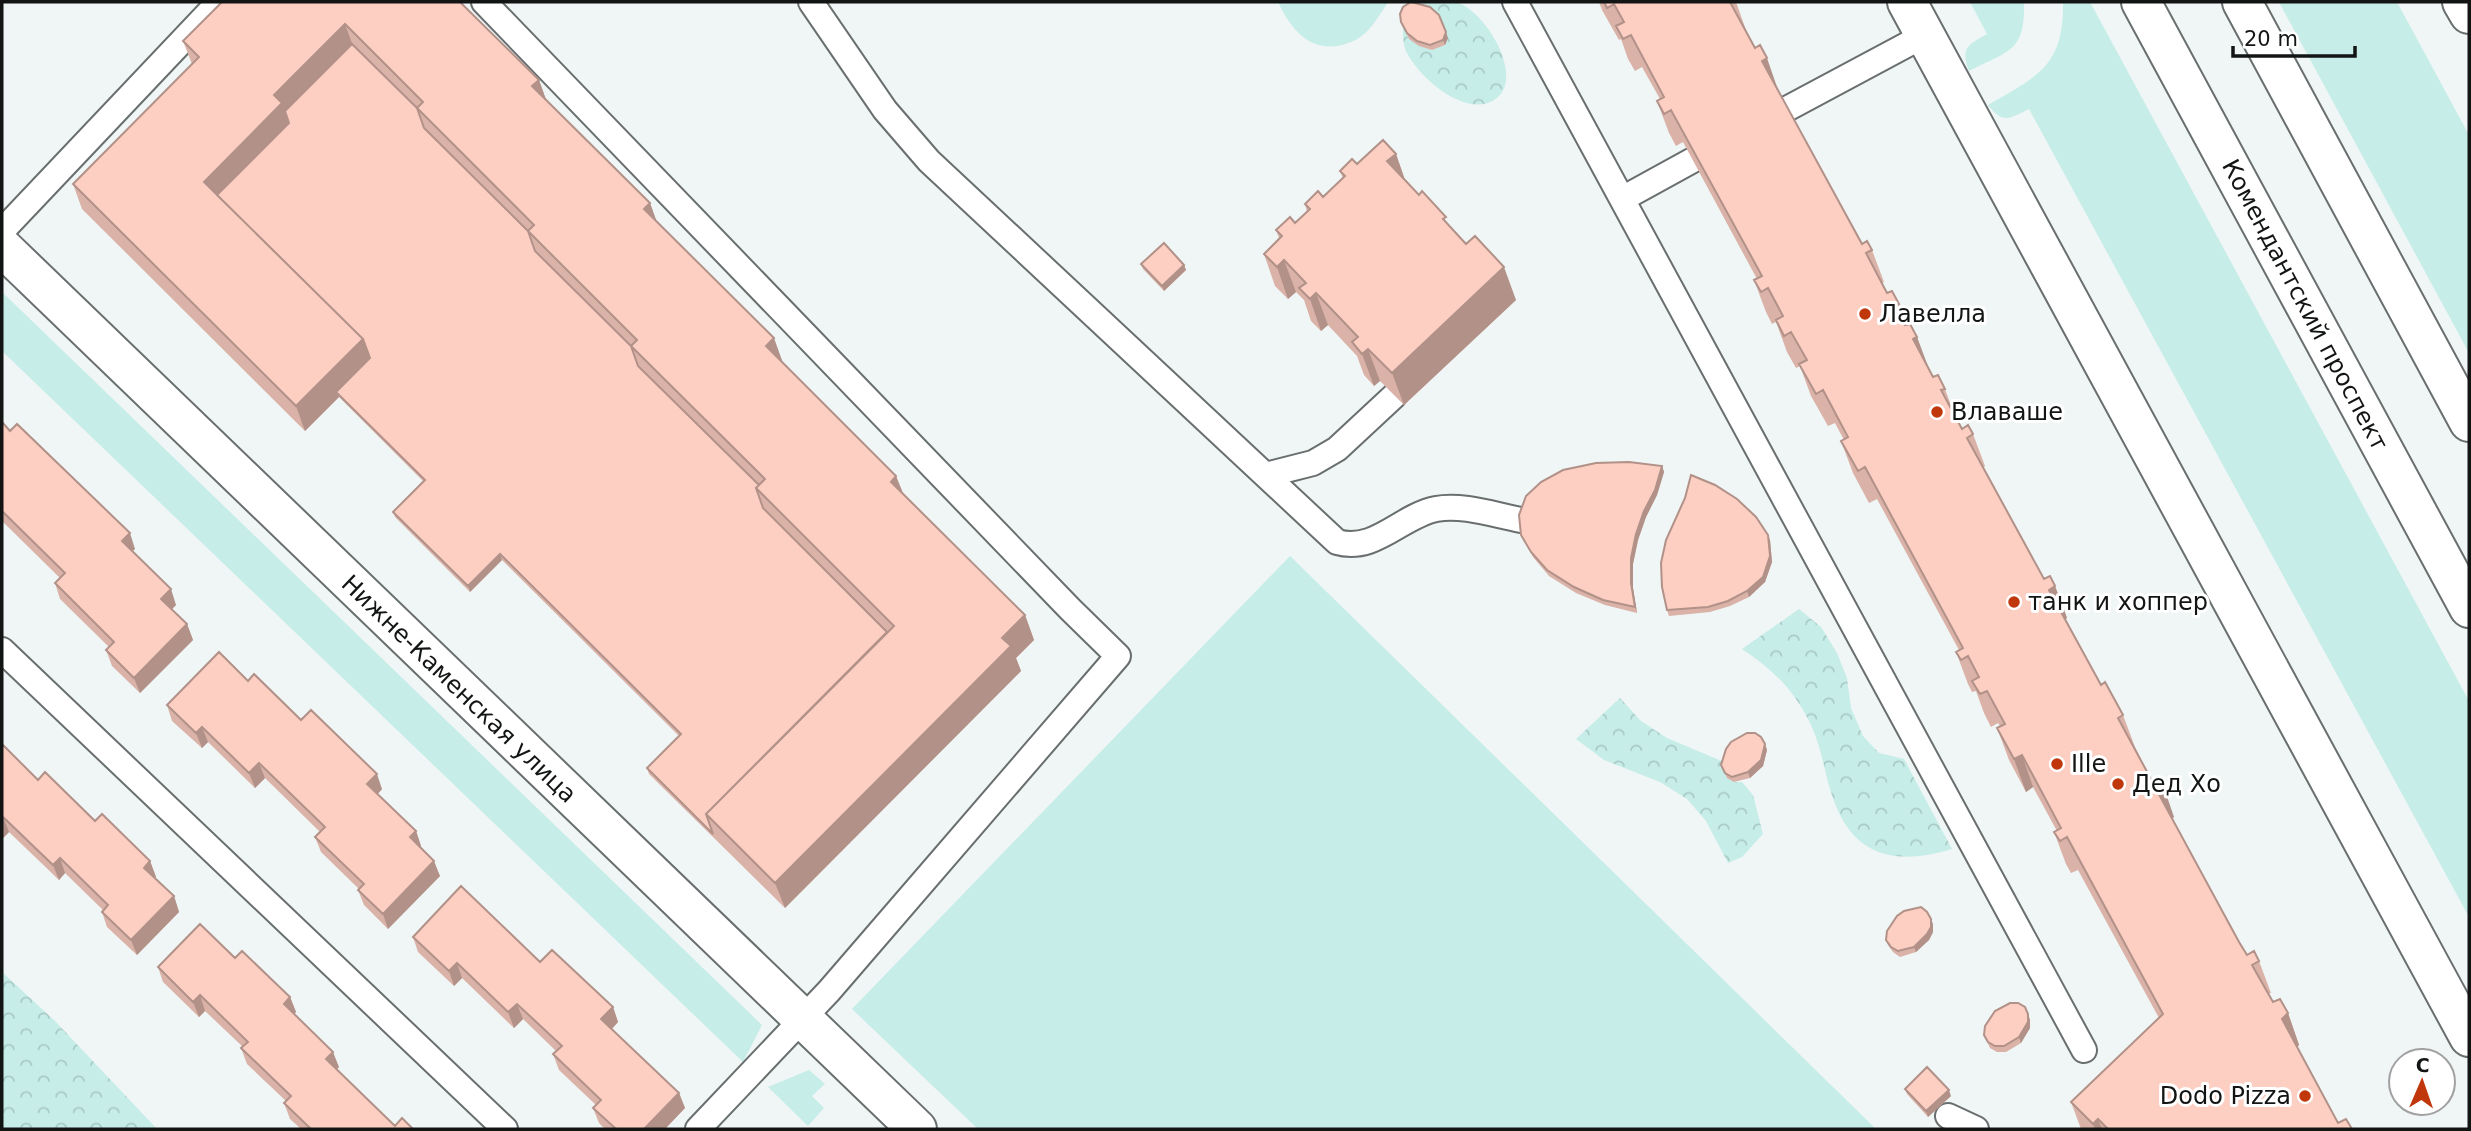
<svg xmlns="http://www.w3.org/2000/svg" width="2471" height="1131" font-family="'DejaVu Sans',sans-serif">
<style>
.grass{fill:#c6ede8}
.park{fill:url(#park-crowns)}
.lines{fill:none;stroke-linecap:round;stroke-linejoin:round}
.lane-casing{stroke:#696f6e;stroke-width:28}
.street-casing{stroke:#696f6e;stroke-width:42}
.secondary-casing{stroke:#696f6e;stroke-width:42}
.lane{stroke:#fff;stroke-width:24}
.street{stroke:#fff;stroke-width:38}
.secondary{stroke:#fff;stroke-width:38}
.wall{fill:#dab2a8}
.shaded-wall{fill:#b19188}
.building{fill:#fdcfc3;stroke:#b19188;stroke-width:2}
.poi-dot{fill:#c0370b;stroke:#fff;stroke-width:2.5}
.labels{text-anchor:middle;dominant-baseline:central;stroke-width:6;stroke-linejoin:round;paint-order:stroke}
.street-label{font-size:24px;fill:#131515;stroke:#fff}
.poi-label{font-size:24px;fill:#131515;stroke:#fff;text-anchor:start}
</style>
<defs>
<pattern id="park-crowns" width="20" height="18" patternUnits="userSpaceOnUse" patternTransform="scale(1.75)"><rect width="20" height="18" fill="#c6ede8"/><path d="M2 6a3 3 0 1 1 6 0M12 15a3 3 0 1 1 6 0" fill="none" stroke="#a9cac6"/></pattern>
</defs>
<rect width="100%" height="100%" fill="#eff6f5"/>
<!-- grass -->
<path class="grass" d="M1278,2H1388C1379,16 1368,36 1351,42C1314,57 1292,32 1278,2Z
M1970,2H2024C2025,52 2010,50 1969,71C1960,48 1968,45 1987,34Z
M2063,2H2090L2469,701V917L2029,109C2010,118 2003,125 1988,105C2038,76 2064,66 2063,2Z
M2279,2H2397L2469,135V353Z
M2,292L762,1025L743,1062L2,351Z
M1290,556L1876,1129H978L852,1009Z
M809,1070L825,1084L812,1096L824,1108L808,1126L768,1087Z"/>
<!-- park -->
<path class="park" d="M1412,2C1425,2 1443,0 1455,2C1483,8 1524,73 1498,97C1470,122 1420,79 1407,53C1403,46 1403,36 1403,27L1409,39L1431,50L1445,45L1448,38L1441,21L1409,4Z
M1799,609L1821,627L1837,653L1847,678L1851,708L1863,736L1879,753L1904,759L1952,849C1899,865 1855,859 1834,801C1824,774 1822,745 1808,719C1792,688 1771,668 1742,649Z
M1620,698L1641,721L1667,738L1724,762L1734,782H1742L1753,795L1763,834L1742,857L1728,863L1706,821L1687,799L1660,782L1604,760L1576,739Z
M2,972L55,1021L157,1129H2Z"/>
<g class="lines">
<defs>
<path id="lane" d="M484,2L1070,609L1118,656L829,991L698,1129
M811,2L885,110L929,161L1337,542C1375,553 1401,516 1436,509C1463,504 1494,515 1521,520
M1515,2L2084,1050
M1783,111L1925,35
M1622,199L1693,160
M2,231L219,2
M1266,475L1313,463L1337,449L1394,396
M2,650L505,1129
M1948,1116L1976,1129"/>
<path id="street" d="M1907,2L2469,1037
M2462,2L2469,14
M2,247L917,1129"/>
<path id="secondary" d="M2141,2L2469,608
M2242,2L2469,422"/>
</defs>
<!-- lane casing -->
<use href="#lane" class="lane-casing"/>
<!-- street casing -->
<use href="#street" class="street-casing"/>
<!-- secondary casing -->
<use href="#secondary" class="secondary-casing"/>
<!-- lane -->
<use href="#lane" class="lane"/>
<!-- street -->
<use href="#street" class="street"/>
<!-- secondary -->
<use href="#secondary" class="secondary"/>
</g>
<!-- wall -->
<path class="wall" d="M460,2L539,80L546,100L650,203L656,220L783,363L896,476L903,493L1025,615L1034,640L1016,658L1021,671L785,908L649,774L647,768L679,736L502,560L470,592L395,517L393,512L423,481L339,397L305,431L82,209L73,184L192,64L183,41Z
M1599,2H1736L1746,30H1745L1862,244L1872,250L1884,282L1882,283L1887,293L1899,304L1907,325L1917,337L1928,368L1933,377L1945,389L1956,419L1962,429L1973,434L1985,466L1983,468L2044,579L2055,586L2067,618L2065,619L2101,685L2123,715L2135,747L2152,781L2174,817L2172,819L2247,955L2259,961L2271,993L2268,994L2273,1002L2288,1013L2299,1045L2297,1048L2338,1123L2352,1129H2081L2071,1102L2159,1018L2078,870L2071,873L2066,864L2054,832L2057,831L2033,787L2026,792L2009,760L1997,728L2000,726L1998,723L1991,727L1984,713L1976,691L1972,692L1968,684L1956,652L1959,650L1877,499L1869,503L1853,473L1841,441L1844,440L1835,423L1828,426L1811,396L1800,366L1796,368L1787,352L1776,322L1772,324L1766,312L1754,280L1757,279L1683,142L1676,146L1669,133L1657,101L1660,99L1642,67L1635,71L1628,59L1621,39L1619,40L1602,10Z
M1401,22L1448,38L1445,45L1432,50L1419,46L1409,39Z
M1396,154L1405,180L1450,227L1516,300L1404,405L1380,381L1374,386L1364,375L1357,356L1328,325L1321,331L1311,321L1304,300L1296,292L1288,299L1275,286L1264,254L1279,238L1276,230L1295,223L1307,212L1305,204L1323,197L1343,178L1340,171L1357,164Z
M1141,264L1184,265L1186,270L1164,291L1143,269Z
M2,422L135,549L132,551L176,605L172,609L187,624L193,640L140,693L112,666L106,650L109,647L60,599L55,583L60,578L2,521Z
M1662,466L1664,472L1657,495L1646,517L1638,540L1633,564V588L1637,613L1605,605L1576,593L1549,576L1533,557L1521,535Z
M1770,540L1772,562L1765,582L1749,597L1730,606L1710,612L1669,616L1667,610Z
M248,681L301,720L382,789L378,794L416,831L421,846L420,847L440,876L388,929L364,905L358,890L359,889L321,852L315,837L320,832L265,778L255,788L208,742L202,748L172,721L167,705Z
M2,744L38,780L150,861L156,877L154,878L174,896L179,912L137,955L107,927L102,912L103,910L65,873L59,880L9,832L2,839Z
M1765,744L1767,750L1763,766L1750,778L1734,782L1727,778L1721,765Z
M1933,924V932L1929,940L1916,952L1900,957L1893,952L1888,945L1886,940Z
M413,937L540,962L613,1007L618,1022L612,1029L679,1093L685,1108L665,1129H605L599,1123L593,1108L596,1105L559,1070L553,1054L556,1051L523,1019L514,1028L462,978L454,986L418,952Z
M235,958L290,997L296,1012L294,1014L339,1067L337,1069L395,1126L413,1129H301L290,1119L284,1103L286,1101L247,1064L241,1048L243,1047L205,1011L199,1017L163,982L158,967Z
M2028,1014L2030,1020V1028L2021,1043L2006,1052H1997L1990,1048L1984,1035Z
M1905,1089L1951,1096L1928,1117L1907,1094Z"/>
<!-- shaded-wall -->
<path class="shaded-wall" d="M345,24L354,49L291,129L213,207L204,182L274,95Z
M1446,32L1448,38L1445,45L1443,40Z
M1767,58L1778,90L1773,93L1762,61Z
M539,80L548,105L532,86Z
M1396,154L1407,186L1387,161Z
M650,203L659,228L644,209Z
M1284,260L1296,292L1288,299L1277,267Z
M1184,265L1186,270L1164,291L1162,286Z
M1504,267L1516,300L1404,405L1392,373Z
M1316,293L1328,325L1321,331L1310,299Z
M1917,337L1929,369L1913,339Z
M774,338L783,363L766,346Z
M363,339L372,364L336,392L339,397L305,431L296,406Z
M1368,349L1380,381L1374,386L1362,354Z
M1662,466L1664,472L1657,495L1646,517L1638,540L1633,564V588L1637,613L1635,607L1631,583V558L1636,534L1644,511Z
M896,476L906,501L891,482Z
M130,533L135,549L127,556L122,541Z
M1768,535L1770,540L1772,562L1765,582L1749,597L1747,591Z
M500,554L502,560L470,592L468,586Z
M2055,586L2067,618L2061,622L2049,590Z
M171,589L176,605L167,614L161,599Z
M1025,615L1034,640L1016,658L1021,671L785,908L775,883Z
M187,624L193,640L140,693L134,678Z
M202,727L208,742L202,748L196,733Z
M1765,744L1767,750L1763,766L1750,778L1748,772Z
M2022,755L2033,787L2026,792L2014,759Z
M259,763L265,778L255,788L249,773Z
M377,774L382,789L373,799L367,784Z
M2163,785L2174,817L2168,821L2156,789Z
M3,817L9,832L2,839V818Z
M416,831L421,846L415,852L410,837Z
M60,858L65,873L59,880L53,865Z
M150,861L156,877L149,883L144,868Z
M434,861L440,876L388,929L383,914Z
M174,896L179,912L137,955L131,940Z
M1931,919L1933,924V932L1929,940L1916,952L1914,947Z
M457,963L462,978L454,986L449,971Z
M200,995L205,1011L199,1017L193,1002Z
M290,997L296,1012L289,1019L284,1004Z
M517,1004L523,1019L514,1028L508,1012Z
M613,1007L618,1022L607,1034L601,1019Z
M2288,1013L2299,1045L2293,1051L2282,1019Z
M2028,1014L2030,1020V1028L2021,1043L2019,1037Z
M333,1052L339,1067L332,1074L326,1059Z
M1949,1090L1951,1096L1928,1117L1926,1111Z
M679,1093L685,1108L665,1129H644Z
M2098,1119L2102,1129H2095L2093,1124Z"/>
<!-- building -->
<path class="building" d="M222,2H460L539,80L532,86L650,203L644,209L774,338L766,346L896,476L891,482L1025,615L1002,638L1011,646L775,883L706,814L894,626L756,488L765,479L631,346L637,340L528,231L534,225L417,108L423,102L345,24L274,95L282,103L204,182L363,339L296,406L73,184L199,57L183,41Z
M1411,2L1430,7L1439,15L1446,32L1443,40L1430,45L1417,41L1407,33L1401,22L1400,14L1403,7Z
M1604,2H1730L1755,48L1760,45L1767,58L1762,61L1862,244L1867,241L1872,250L1866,253L1887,293L1892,291L1899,304L1895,306L1905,325L1910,324L1917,337L1913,339L1933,377L1938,375L1945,389L1941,390L1962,429L1968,425L1973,434L1967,438L2044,579L2050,576L2055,586L2049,590L2101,685L2105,682L2123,715L2118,718L2152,781L2158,778L2163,785L2156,789L2239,942L2247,955L2254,951L2259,961L2252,965L2273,1002L2280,999L2288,1013L2282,1019L2338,1123L2346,1119L2352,1129H2108L2098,1119L2093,1124L2071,1102L2163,1014L2067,837L2060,841L2054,832L2061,828L2022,755L2014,759L1997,728L2005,724L1987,691L1980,694L1972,681L1979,677L1968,656L1961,660L1956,652L1963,648L1865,467L1858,471L1841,441L1848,437L1823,390L1816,394L1799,364L1807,360L1791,332L1784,336L1776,320L1783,316L1768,288L1761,292L1754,280L1762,276L1671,110L1664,114L1657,101L1664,97L1631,35L1623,39L1616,26L1624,22L1614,4L1607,8Z
M352,44L417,108L424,128L528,231L535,251L631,346L638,366L759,485L756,488L763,508L887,632L706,814L713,834L647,768L681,734L500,554L468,586L393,512L425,480L336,392L370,358L363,339L217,195L289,123L285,111Z
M1383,140L1396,154L1387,161L1419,195L1422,191L1446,217L1443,219L1466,244L1475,236L1504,267L1392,373L1368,349L1362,354L1352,342L1358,337L1316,293L1310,299L1299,288L1306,283L1284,260L1277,267L1264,254L1282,236L1276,230L1290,217L1295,223L1310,209L1305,204L1318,191L1323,197L1345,176L1340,171L1352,159L1357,164Z
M1164,243L1184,265L1162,286L1141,264Z
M2,422L10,431L17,424L130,533L122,541L171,589L161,599L187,624L134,678L106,650L114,642L55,583L65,573L2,511Z
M1629,462L1662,466L1655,490L1644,511L1636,534L1631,558V583L1635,607L1603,600L1574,587L1547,570L1531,552L1521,535L1519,515L1526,496L1541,482L1563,470L1596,463Z
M1691,475L1715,485L1737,499L1756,517L1768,535L1770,556L1763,577L1747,591L1728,601L1708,607L1667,610L1662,587L1661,563L1666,540L1685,498Z
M219,652L248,681L254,674L301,720L311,710L377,774L367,784L416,831L410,837L434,861L383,914L358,890L364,884L315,837L325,827L259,763L249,773L202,727L196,733L167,705Z
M1747,733H1755L1761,737L1765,744L1761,760L1748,772L1732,777L1725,773L1721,765L1726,749L1731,742Z
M2,744L38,780L45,772L95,821L102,814L150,861L144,868L174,896L131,940L102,912L108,905L60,858L53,865L3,817L2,818Z
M461,886L540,962L552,950L613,1007L601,1019L679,1093L644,1129H616L593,1108L601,1100L553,1054L562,1046L517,1004L508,1012L457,963L449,971L413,937Z
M1921,907L1927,912L1931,919V927L1927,934L1914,947L1898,951L1891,947L1886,940L1887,931L1897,916L1904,911Z
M200,924L235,958L242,951L290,997L284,1004L333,1052L326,1059L395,1126L402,1118L413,1129H311L284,1103L291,1096L241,1048L248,1042L200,995L193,1002L158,967Z
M2010,1003H2018L2025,1007L2028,1014V1022L2019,1037L2004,1046H1995L1988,1042L1984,1035L1985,1026L1995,1011Z
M1927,1067L1949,1090L1926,1111L1905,1089Z"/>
<!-- markers -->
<g class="poi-dot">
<circle cx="1865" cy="314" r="7"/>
<circle cx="1937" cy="412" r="7"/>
<circle cx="2014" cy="602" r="7"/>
<circle cx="2057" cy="764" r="7"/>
<circle cx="2118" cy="784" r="7"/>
<circle cx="2305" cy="1096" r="7"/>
</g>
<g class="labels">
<!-- street labels -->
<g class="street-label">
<text transform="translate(2305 305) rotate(62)">Комендантский проспект</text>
<text transform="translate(459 689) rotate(44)">Нижне-Каменская улица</text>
</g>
<!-- poi labels -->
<g class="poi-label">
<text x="1879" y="314">Лавелла</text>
<text x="1951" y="412">Влаваше</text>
<text x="2028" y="602">танк и хоппер</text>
<text x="2071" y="764">Ille</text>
<text x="2132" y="784">Дед Хо</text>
<text x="2291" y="1096" text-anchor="end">Dodo Pizza</text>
</g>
</g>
<!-- border -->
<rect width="2471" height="1131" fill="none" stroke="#131515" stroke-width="7"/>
<!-- north arrow -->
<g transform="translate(2422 1082) rotate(2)"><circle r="33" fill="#ffffff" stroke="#a1a1a1" stroke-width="2"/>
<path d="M0-5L12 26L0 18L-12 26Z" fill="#c0370b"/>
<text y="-10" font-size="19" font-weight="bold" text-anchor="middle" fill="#131515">С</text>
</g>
<!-- scale -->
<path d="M2233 46v10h122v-10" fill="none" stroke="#131515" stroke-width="3.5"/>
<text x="2244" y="46" font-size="21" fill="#131515" stroke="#ffffff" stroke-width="5" paint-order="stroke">20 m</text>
</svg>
